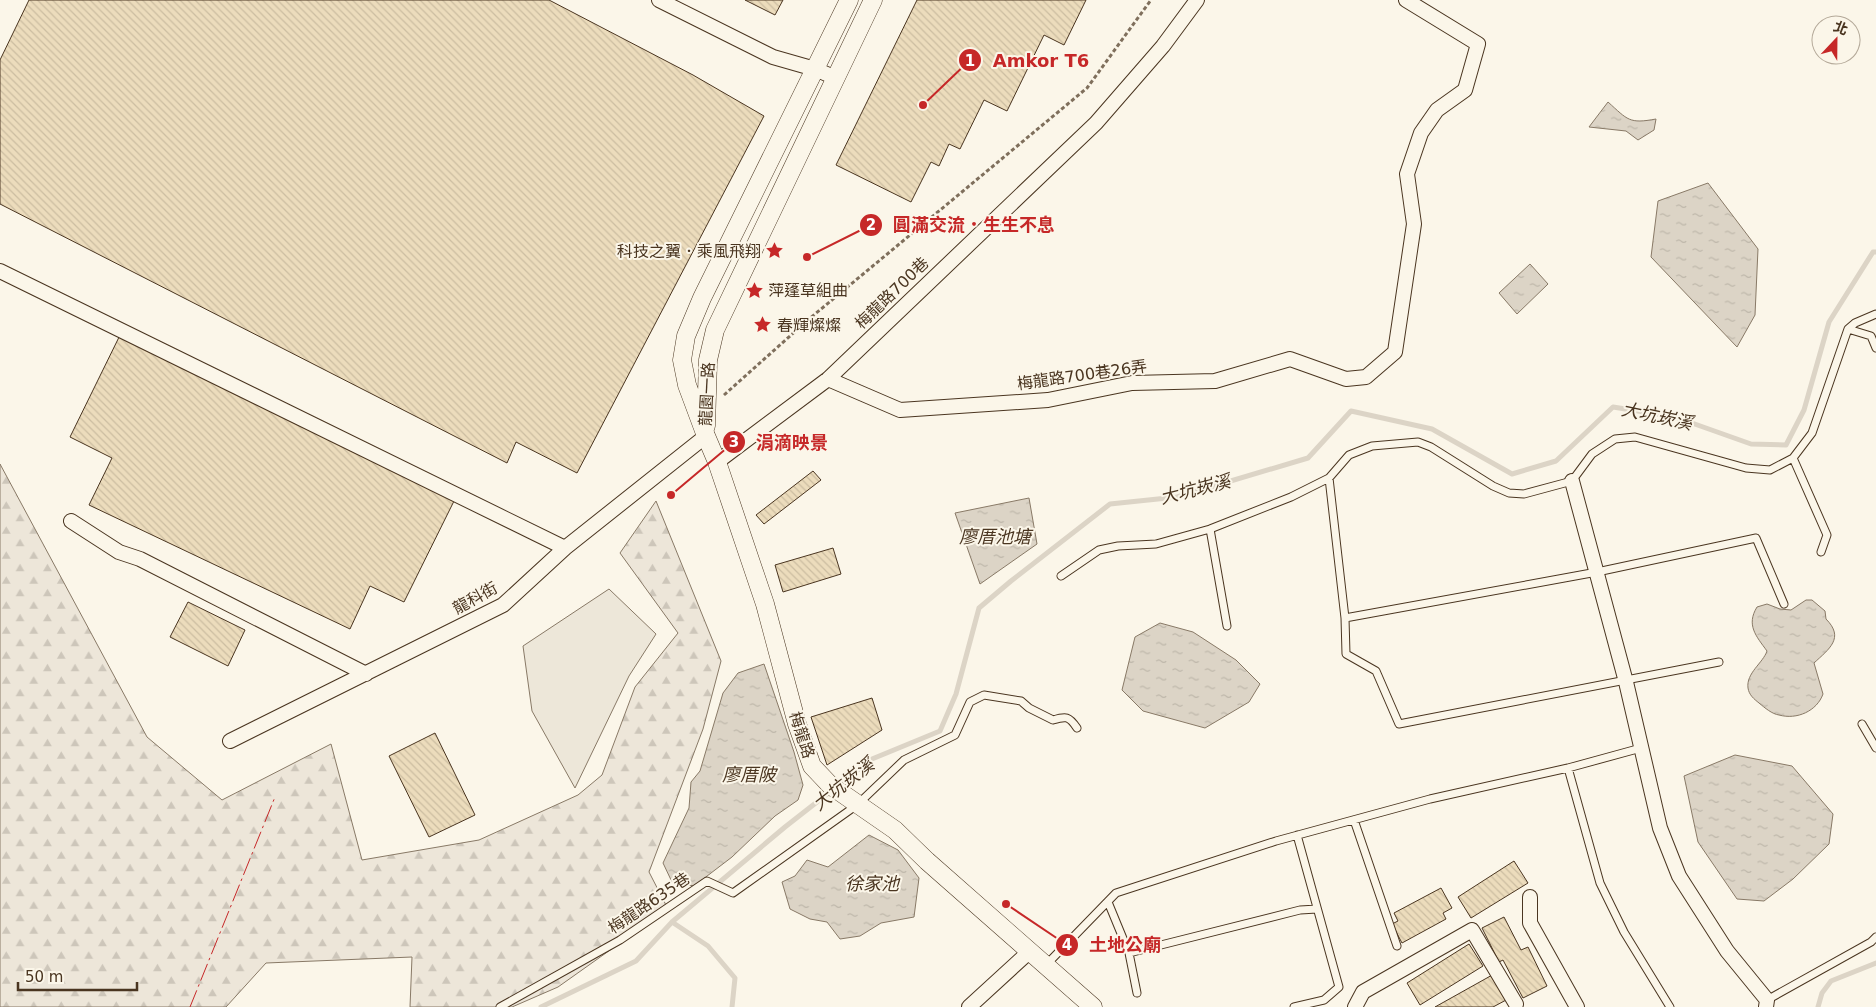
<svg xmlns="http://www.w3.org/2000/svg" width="1876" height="1007" font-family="'DejaVu Sans','Noto Sans TC',sans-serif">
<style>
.forest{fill:url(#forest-firs);stroke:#887966}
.parking{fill:#ede7d9;stroke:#887966}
.water{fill:url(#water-ripples);stroke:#887966}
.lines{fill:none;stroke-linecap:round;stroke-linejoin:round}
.stream{stroke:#dcd4c6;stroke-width:5}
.building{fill:url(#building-back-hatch);stroke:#4a3520}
.service-casing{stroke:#4a3520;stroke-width:9}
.minor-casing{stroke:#4a3520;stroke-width:16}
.tertiary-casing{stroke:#4a3520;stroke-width:19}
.path{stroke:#7f6f5c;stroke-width:3;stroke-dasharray:4 2.5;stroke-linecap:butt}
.service{stroke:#fbf6e9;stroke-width:7}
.minor{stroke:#fbf6e9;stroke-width:14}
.tertiary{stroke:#fbf6e9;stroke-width:18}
.power{stroke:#c62828;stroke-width:1;stroke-dasharray:18 4 2.5 4;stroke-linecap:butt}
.labels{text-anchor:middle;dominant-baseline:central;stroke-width:4;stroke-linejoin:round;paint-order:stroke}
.poi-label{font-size:16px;fill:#4a3520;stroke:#fbf6e9;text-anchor:start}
.street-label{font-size:16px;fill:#4a3520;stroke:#fbf6e9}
.water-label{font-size:18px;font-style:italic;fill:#4a3520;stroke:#fbf6e9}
.leader{fill:none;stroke:#c62828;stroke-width:2}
.callout-dot{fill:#c62828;stroke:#fbf6e9;stroke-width:2}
.mark-label{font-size:15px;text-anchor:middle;font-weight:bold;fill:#fff}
.callout-label{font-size:18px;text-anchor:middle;font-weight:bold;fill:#c62828;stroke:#fbf6e9;stroke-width:4;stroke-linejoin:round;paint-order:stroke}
</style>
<defs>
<pattern id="forest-firs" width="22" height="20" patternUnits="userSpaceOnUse" patternTransform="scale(1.25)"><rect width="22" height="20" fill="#ede6d9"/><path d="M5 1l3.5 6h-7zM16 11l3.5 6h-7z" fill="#cdc6ba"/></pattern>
<pattern id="water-ripples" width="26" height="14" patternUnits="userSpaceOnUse" patternTransform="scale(1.25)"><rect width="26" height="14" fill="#dcd4c6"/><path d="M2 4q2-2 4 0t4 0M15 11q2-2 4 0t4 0" fill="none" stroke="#beb7aa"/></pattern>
<pattern id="building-back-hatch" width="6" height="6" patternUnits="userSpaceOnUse" patternTransform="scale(1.25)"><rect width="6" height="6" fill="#ecdcbc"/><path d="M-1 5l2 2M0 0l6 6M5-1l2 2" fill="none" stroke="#ccbda1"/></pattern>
</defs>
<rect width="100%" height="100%" fill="#fbf6e9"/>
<!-- forest -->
<path class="forest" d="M0,464L147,737L222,800L331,744L362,860L479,840L578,795L602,775L635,687L678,633L620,553L656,501L721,661L703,729L649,872L668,909L558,987L512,1007H410L412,957L266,963L226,1007H0Z"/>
<!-- parking -->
<path class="parking" d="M609,589L656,634L629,676L575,788L532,711L523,646Z"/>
<!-- water -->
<path class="water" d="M1608,102C1628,120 1629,124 1656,119L1654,130L1638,140L1626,131L1589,127Z
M1708,183L1758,249L1755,315L1737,347L1651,257L1658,201Z
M1530,264L1548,284L1517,314L1499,293Z
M1029,498L1037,544L980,584L955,513Z
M1806,600H1812L1825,611L1826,619C1845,638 1829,649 1814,663L1823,694C1817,711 1797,720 1779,715C1772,714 1765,708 1759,703C1754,699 1749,695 1748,688C1746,673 1763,663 1767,651C1756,636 1746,625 1757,607L1767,604L1780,609L1791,610Z
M1160,623L1193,632L1236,660L1260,684L1249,702L1205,728L1143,711L1122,690L1135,637Z
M764,664L794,752L803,785L798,800L775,816L732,857L694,886L672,882L663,863L689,808L691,782L700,771L723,693L738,673Z
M1735,755L1792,766L1833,814L1829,844L1793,879L1764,901L1737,899L1698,842L1684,776Z
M869,835L898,850L919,878L914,917L881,923L860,936L840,939L827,922L810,919L790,909L782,882L795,876L807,860L828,867Z"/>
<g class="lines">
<!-- stream -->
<path class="stream" d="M837,786L872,759L940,731L956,694L979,608L1011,581L1110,504L1177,497L1308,458L1351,411L1432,429L1512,474L1556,461L1613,407L1675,417L1751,444L1786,445L1804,410L1829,322L1873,252H1876
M672,922L708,946L735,978L732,1007
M541,1007L636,961L672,922L785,827L831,791
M1818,1007L1822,993L1831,981L1876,963"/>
</g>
<!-- building -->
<path class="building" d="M29,0H549L693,75L764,116L577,473L516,442L507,463L0,204V60Z
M745,0H783L775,15Z
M917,0H1086L1064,45L1044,35L1007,111L984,100L960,149L949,144L939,166L931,162L911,202L836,165Z
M123,329L457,495L404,602L370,586L350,629L89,505L112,458L70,437Z
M813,471L821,480L764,524L756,515Z
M833,548L841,574L783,592L775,565Z
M188,602L245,630L228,666L170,637Z
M872,698L882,730L827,765L811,717Z
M435,733L475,815L429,837L389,756Z
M1514,861L1528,883L1471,918L1458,897Z
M1441,888L1452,908L1443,913L1446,919L1402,943L1392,924L1398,921L1394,913Z
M1504,917L1521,950L1528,947L1547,986L1523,998L1503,960L1499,962L1482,928Z
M1469,944L1483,966L1420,1005L1407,983Z
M1494,974L1508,999L1493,1007H1435Z"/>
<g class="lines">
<defs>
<path id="service" d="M1848,329L1871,336L1876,348
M1793,458L1827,535L1821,552
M1329,478L1345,618L1597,572L1756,538L1784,604
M1210,529L1227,626
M1061,576L1099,550L1118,546L1156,544L1210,529L1291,497L1329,478L1349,455L1372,446L1418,442L1431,447L1493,486L1509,493L1524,494L1572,481L1592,454L1615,439L1635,437L1746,468L1770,470L1793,458L1812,433L1848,329L1855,323L1876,314
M1345,618L1346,654L1376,671L1399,724L1719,662
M1862,724L1876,748
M1568,768L1600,883L1624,932L1670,1007
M1354,820L1397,946
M1108,902L1129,953L1137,993
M1129,953L1300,910L1317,909
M1046,965L1116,893L1276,841L1430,799L1568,768L1641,748
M1767,1000L1871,942L1876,937
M500,1007L620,940L707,881L733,893L857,805L904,760L955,735L970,702L984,695L1021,701L1029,708L1053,720C1066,716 1069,716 1077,728
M1294,1007L1324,1000L1339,987L1297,835"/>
<path id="minor" d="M659,0L773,57L815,69L836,78
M0,271L565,548
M828,379L900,410L1048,400L1132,383L1215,381L1290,359L1346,379L1366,377L1395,352L1414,224L1407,174L1421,133L1437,110L1465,90L1478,44L1406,0
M717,462L828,379L1096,123L1163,46L1197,0
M1572,481L1626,682L1660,828L1679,876L1727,951L1767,1000L1766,1007
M71,521L119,552L140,559L366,674
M230,741L503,605L565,548L706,436
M1530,897V923L1577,1007
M969,1007L1030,951
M1355,1007L1363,992L1472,930L1516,1004"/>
<path id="tertiary" d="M849,0L702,298L686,336L682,360L687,385L706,436L717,462L765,604L797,724L812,766L830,785L895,830L927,861L1093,1007
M706,426L708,360L715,330L873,0"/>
</defs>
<!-- service casing -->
<use href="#service" class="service-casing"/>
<!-- minor casing -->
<use href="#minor" class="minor-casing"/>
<!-- tertiary casing -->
<use href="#tertiary" class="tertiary-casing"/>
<!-- path -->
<path class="path" d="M724,395L809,319L1087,88L1151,0"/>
<!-- service -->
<use href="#service" class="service"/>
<!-- minor -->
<use href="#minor" class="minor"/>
<!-- tertiary -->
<use href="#tertiary" class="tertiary"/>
<!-- power -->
<path class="power" d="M190,1007L275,797"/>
</g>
<!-- icons -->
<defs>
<symbol id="sight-bare" viewBox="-9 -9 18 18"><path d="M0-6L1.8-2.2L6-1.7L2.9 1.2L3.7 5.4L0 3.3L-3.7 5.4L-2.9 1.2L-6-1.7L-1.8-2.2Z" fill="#c62828" stroke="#fbf6e9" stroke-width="2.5" paint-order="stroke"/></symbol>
</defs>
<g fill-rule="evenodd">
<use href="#sight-bare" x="762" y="238" width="25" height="25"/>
<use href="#sight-bare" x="742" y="278" width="25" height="25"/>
<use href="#sight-bare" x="750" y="312" width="25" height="25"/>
</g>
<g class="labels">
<!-- poi labels -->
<g class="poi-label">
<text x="761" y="251" text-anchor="end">科技之翼．乘風飛翔</text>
<text x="768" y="290">萍蓬草組曲</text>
<text x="777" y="325">春輝燦燦</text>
</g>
<!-- street labels -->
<g class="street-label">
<text transform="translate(892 293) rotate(-44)">梅龍路700巷</text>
<text transform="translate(1082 375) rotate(-8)">梅龍路700巷26弄</text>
<text transform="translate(707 394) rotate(-87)">龍園一路</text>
<text transform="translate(475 598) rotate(-29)">龍科街</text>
<text transform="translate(802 735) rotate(72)">梅龍路</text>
<text transform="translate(649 903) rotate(-34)">梅龍路635巷</text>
</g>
<!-- water labels -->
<g class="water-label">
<text transform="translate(1657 416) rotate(12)">大坑崁溪</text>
<text transform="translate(1195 489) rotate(-14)">大坑崁溪</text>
<text x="995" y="536">廖厝池塘</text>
<text x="749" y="774">廖厝陂</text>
<text transform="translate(843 784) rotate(-38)">大坑崁溪</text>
<text x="872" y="883">徐家池</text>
</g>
</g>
<!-- callouts -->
<path class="leader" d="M923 105L970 60M807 257L871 225M671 495L734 442M1006 904L1067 945"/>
<g class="callout-dot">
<circle cx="923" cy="105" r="5"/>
<circle cx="807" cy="257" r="5"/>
<circle cx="671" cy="495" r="5"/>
<circle cx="1006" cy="904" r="5"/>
<circle cx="970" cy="60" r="12"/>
<circle cx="871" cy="225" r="12"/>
<circle cx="734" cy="442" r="12"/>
<circle cx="1067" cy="945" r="12"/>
</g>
<g class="mark-label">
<text x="970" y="66">1</text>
<text x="871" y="230">2</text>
<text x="734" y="447">3</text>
<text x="1067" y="950">4</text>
</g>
<g class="callout-label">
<text x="1041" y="67">Amkor T6</text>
<text x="974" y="231">圓滿交流．生生不息</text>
<text x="792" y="449">涓滴映景</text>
<text x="1125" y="951">土地公廟</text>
</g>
<!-- north arrow -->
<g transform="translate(1836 40) rotate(22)"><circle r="24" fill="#fbf6e9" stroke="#b4a999"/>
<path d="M0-4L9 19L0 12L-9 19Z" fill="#c62828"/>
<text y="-8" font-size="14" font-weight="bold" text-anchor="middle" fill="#4a3520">北</text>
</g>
<!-- scale -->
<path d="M18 982v8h119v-8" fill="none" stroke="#4a3520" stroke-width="2.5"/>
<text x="25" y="982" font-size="15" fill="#4a3520" stroke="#fbf6e9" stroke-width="4" paint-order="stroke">50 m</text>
</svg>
